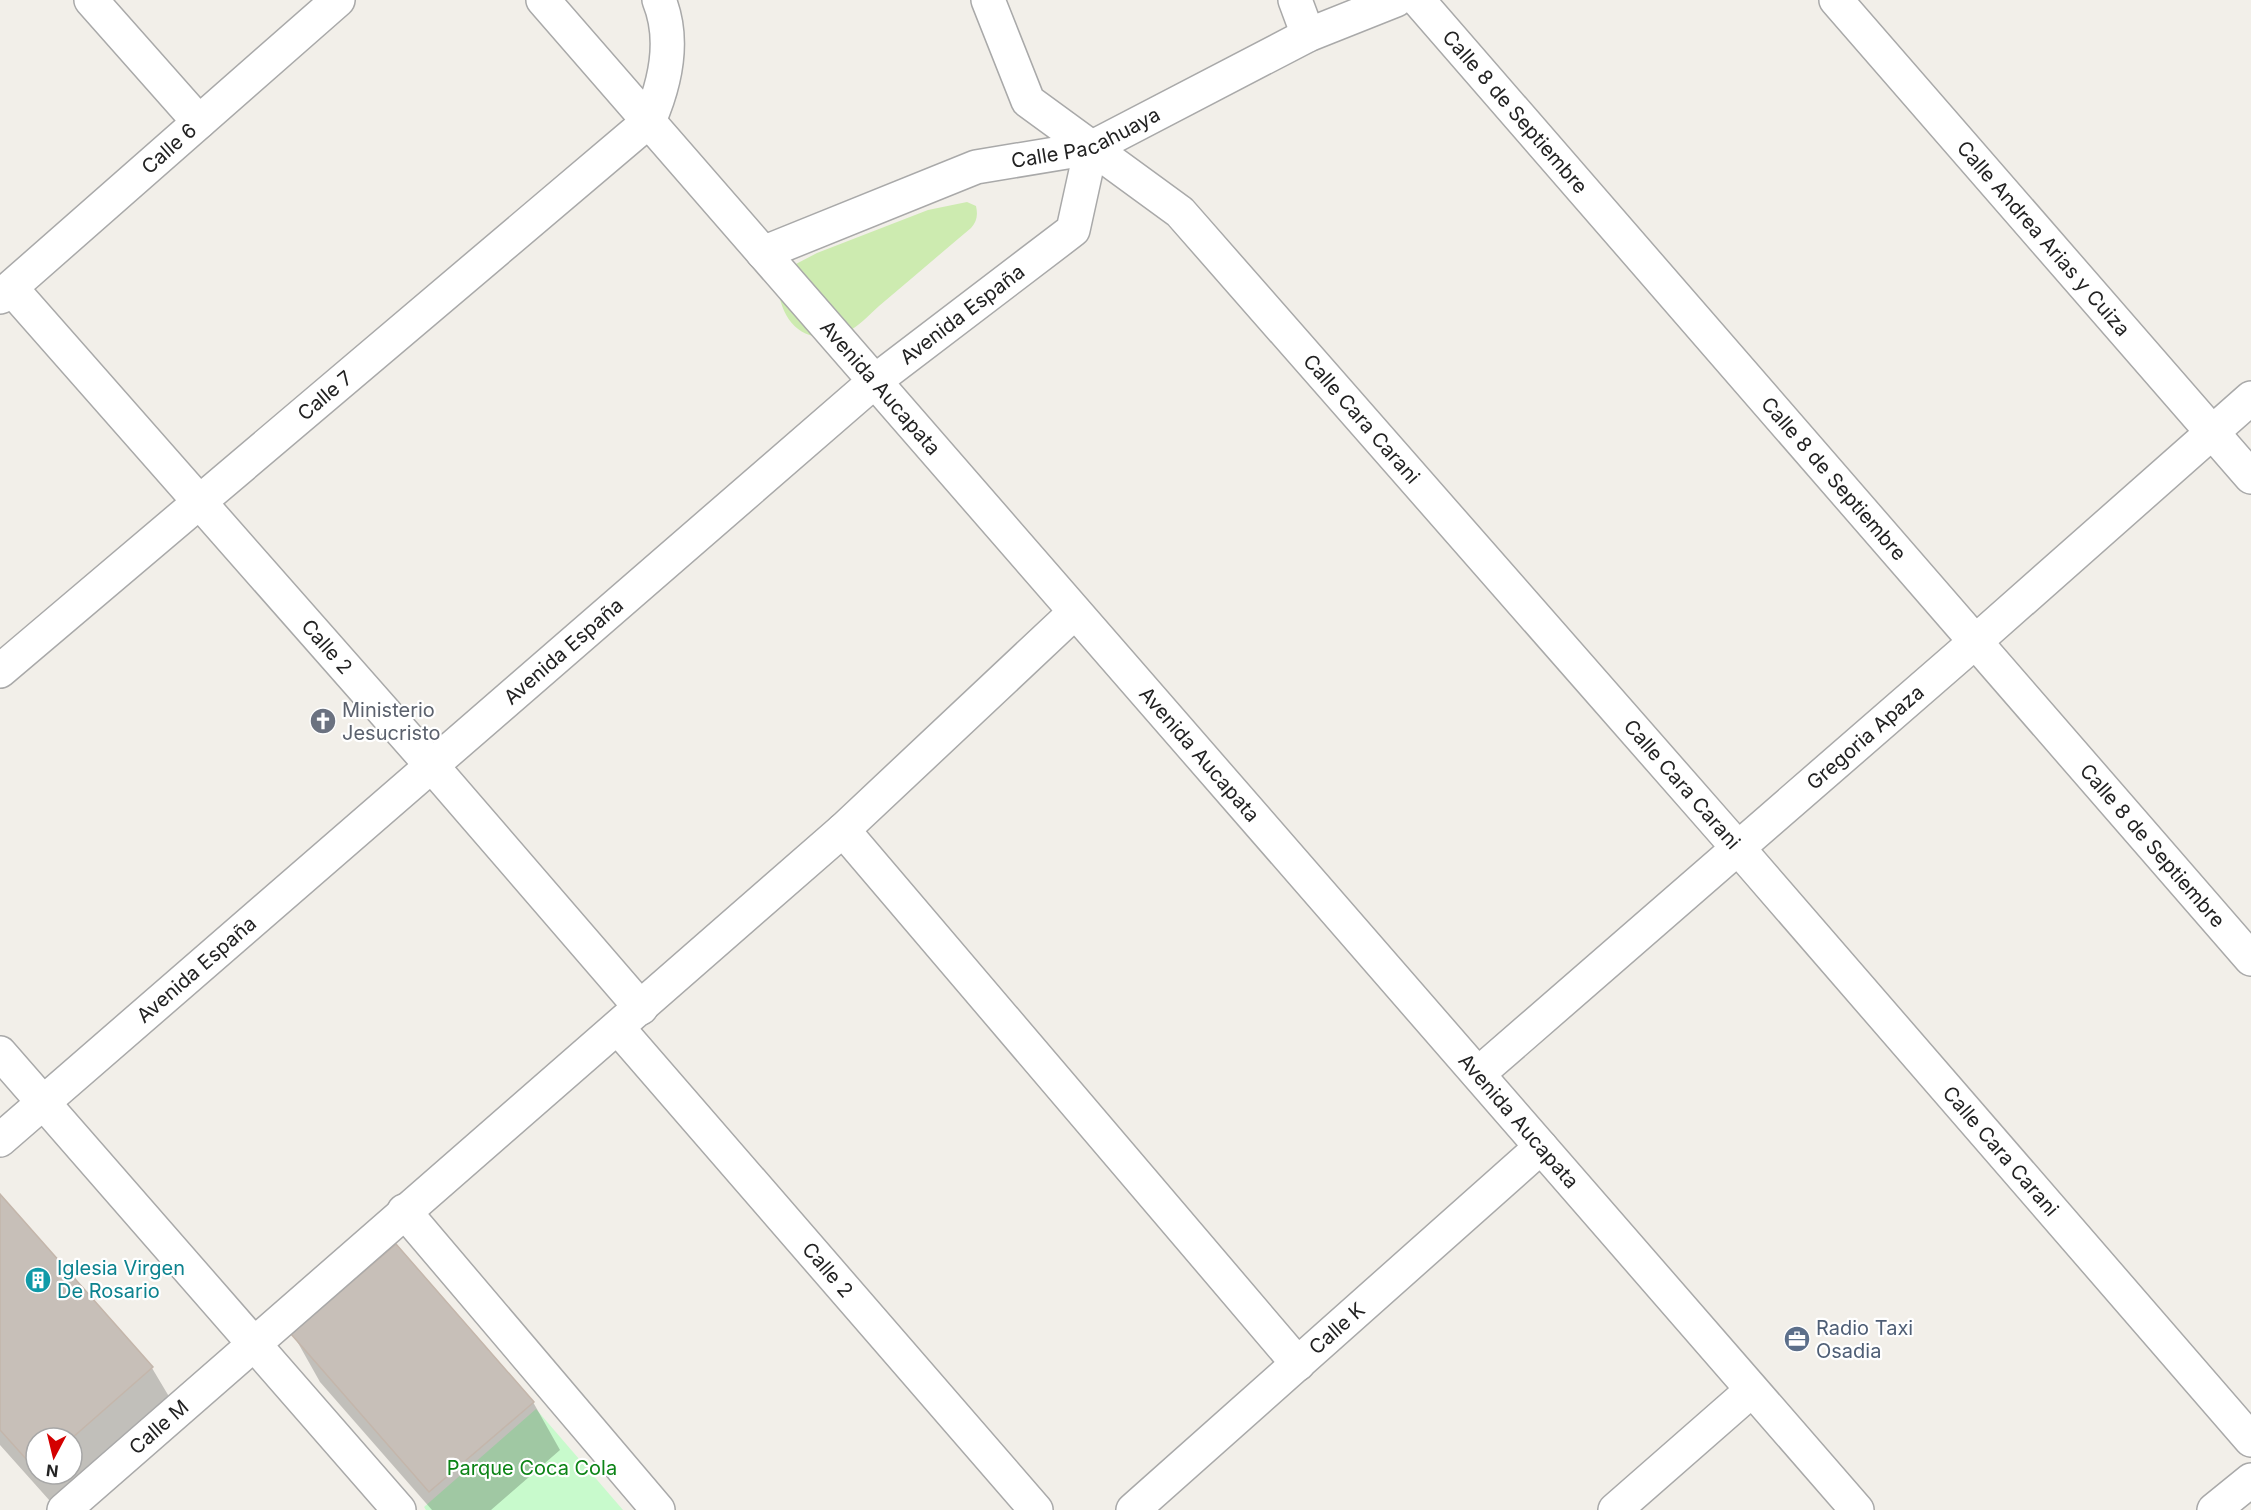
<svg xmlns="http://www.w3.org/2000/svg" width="2251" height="1510" font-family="Inter,sans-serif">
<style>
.grass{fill:#cdebb0}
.park{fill:#c8facc}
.shadow{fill:#0003;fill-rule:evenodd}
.building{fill:#c7bfb8;stroke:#c4b6ab;stroke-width:1.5}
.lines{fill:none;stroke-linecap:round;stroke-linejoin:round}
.minor-casing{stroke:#a9a9a9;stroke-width:36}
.tertiary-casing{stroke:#a9a9a9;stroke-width:36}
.minor{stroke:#fff;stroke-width:33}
.tertiary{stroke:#fff;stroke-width:33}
.labels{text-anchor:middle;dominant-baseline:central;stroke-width:4.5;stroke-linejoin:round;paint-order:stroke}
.street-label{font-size:20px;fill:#222;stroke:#fff}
.worship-label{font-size:20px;fill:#5b616d;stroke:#fff;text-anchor:start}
.culture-label{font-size:20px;fill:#0d838f;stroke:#fff;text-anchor:start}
.service-label{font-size:20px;fill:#4e5e75;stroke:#fff;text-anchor:start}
.park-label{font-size:20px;fill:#0c8416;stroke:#fff}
</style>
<rect width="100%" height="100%" fill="#f2efe9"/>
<!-- grass -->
<path class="grass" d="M967,202L976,206C978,215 977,221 971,228C940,254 910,280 879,306C870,314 858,327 847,332C808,348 781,325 778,286L794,265L817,253L928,210Z"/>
<!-- park -->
<path class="park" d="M536,1409L623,1510H426L424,1507Z"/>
<!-- shadow -->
<path class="shadow" d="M0,1196L152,1368L180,1415L58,1510L0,1445ZM36,1438H72V1474H36Z
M293,1334L533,1402L560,1450L491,1510H432L320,1382Z"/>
<!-- building -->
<path class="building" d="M0,1194L153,1367L72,1438H36V1470L0,1430Z
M396,1244L534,1402L429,1492L291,1334Z"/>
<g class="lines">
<defs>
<g id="minor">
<path d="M91,0L199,122"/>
<path id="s1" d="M988,0L1028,101L1180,212L1738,848L2251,1440"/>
<path d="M1295,0L1308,35"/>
<path id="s2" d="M1418,0L2251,959"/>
<path id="s3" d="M1836,0L2251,477"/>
<path id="s4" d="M11,288L432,766L641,1008"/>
<path id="s5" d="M0,297L338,0"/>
<path id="s6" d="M0,671L649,121C665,84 675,39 659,0"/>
<path d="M843,830L1298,1364"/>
<path id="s7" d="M618,1028L1036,1510"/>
<path d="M0,1053L399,1510"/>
<path id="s8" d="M1478,1074L1975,642L2251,398"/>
<path d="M404,1211L658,1510"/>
<path id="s9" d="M64,1510L843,830L1075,612"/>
<path id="s10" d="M1133,1510L1541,1147"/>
<path d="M1615,1510L1752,1390"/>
<path d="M2214,1510L2251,1480"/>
</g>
<g id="tertiary">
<path id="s11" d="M543,0L1857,1510"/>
<path id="s12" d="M763,253L976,167L1091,148L1308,35L1396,0"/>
<path id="s13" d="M0,1140L875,381L1073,230L1091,148"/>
</g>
</defs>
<!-- minor casing -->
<use href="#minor" class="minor-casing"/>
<!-- tertiary casing -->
<use href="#tertiary" class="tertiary-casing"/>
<!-- minor -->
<use href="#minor" class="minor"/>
<!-- tertiary -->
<use href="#tertiary" class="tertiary"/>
</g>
<!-- icons -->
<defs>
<symbol id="church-disc" viewBox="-11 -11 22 22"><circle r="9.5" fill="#6b7280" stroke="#fff"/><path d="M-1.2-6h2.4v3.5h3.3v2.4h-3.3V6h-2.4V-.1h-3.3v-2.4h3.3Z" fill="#fff"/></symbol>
<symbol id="building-disc" viewBox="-11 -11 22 22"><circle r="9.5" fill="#0f9aa8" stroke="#fff"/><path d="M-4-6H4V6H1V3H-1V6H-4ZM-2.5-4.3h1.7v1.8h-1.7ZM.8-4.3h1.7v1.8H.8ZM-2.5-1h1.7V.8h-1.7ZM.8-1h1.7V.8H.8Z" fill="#fff"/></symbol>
<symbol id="office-disc" viewBox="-11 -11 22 22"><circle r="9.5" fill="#5c6f8a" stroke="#fff"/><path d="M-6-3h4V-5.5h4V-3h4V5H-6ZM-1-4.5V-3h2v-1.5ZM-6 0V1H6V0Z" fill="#fff"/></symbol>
</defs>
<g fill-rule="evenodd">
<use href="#church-disc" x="308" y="706" width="30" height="30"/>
<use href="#building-disc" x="23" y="1265" width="30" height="30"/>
<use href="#office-disc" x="1782" y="1324" width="30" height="30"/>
</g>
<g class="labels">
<!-- street labels -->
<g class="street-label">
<text stroke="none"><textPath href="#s2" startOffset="148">Calle 8 de Septiembre</textPath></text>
<text stroke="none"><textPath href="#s12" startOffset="344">Calle Pacahuaya</textPath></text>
<text stroke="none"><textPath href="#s5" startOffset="225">Calle 6</textPath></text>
<text stroke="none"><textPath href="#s3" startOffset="316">Calle Andrea Arias y Cuiza</textPath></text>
<text stroke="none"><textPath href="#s13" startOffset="1268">Avenida España</textPath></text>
<text stroke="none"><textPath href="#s11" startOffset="514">Avenida Aucapata</textPath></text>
<text stroke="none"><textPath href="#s6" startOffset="426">Calle 7</textPath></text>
<text stroke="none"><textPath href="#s1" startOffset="572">Calle Cara Carani</textPath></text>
<text stroke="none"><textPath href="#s2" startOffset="634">Calle 8 de Septiembre</textPath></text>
<text stroke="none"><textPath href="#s4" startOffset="478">Calle 2</textPath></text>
<text stroke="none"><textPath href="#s13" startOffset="746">Avenida España</textPath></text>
<text stroke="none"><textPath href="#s8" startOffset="513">Gregoria Apaza</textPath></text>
<text stroke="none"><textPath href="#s11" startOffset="1000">Avenida Aucapata</textPath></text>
<text stroke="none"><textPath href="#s1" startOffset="1058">Calle Cara Carani</textPath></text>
<text stroke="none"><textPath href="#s2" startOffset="1120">Calle 8 de Septiembre</textPath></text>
<text stroke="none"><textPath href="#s13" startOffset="260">Avenida España</textPath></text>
<text stroke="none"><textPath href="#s11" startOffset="1486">Avenida Aucapata</textPath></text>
<text stroke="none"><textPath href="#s1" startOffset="1544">Calle Cara Carani</textPath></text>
<text stroke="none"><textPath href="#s7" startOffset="320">Calle 2</textPath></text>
<text stroke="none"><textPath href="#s10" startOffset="273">Calle K</textPath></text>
<text stroke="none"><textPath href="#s9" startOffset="126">Calle M</textPath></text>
</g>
<!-- worship labels -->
<g class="worship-label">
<text x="342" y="710">Ministerio<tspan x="342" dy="23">Jesucristo</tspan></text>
</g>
<!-- culture labels -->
<g class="culture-label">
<text x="57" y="1268">Iglesia Virgen<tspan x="57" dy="23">De Rosario</tspan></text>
</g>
<!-- service labels -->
<g class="service-label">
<text x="1816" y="1328">Radio Taxi<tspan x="1816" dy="23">Osadia</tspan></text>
</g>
<!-- park labels -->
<g class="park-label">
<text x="532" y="1468">Parque Coca Cola</text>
</g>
</g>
<!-- north arrow -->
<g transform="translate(54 1456) rotate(187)"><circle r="28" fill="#ffffff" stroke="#a7a7a7" stroke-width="1.5"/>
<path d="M0-4.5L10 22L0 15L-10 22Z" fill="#d40000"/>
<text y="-9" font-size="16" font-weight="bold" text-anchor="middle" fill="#222222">N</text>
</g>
</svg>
